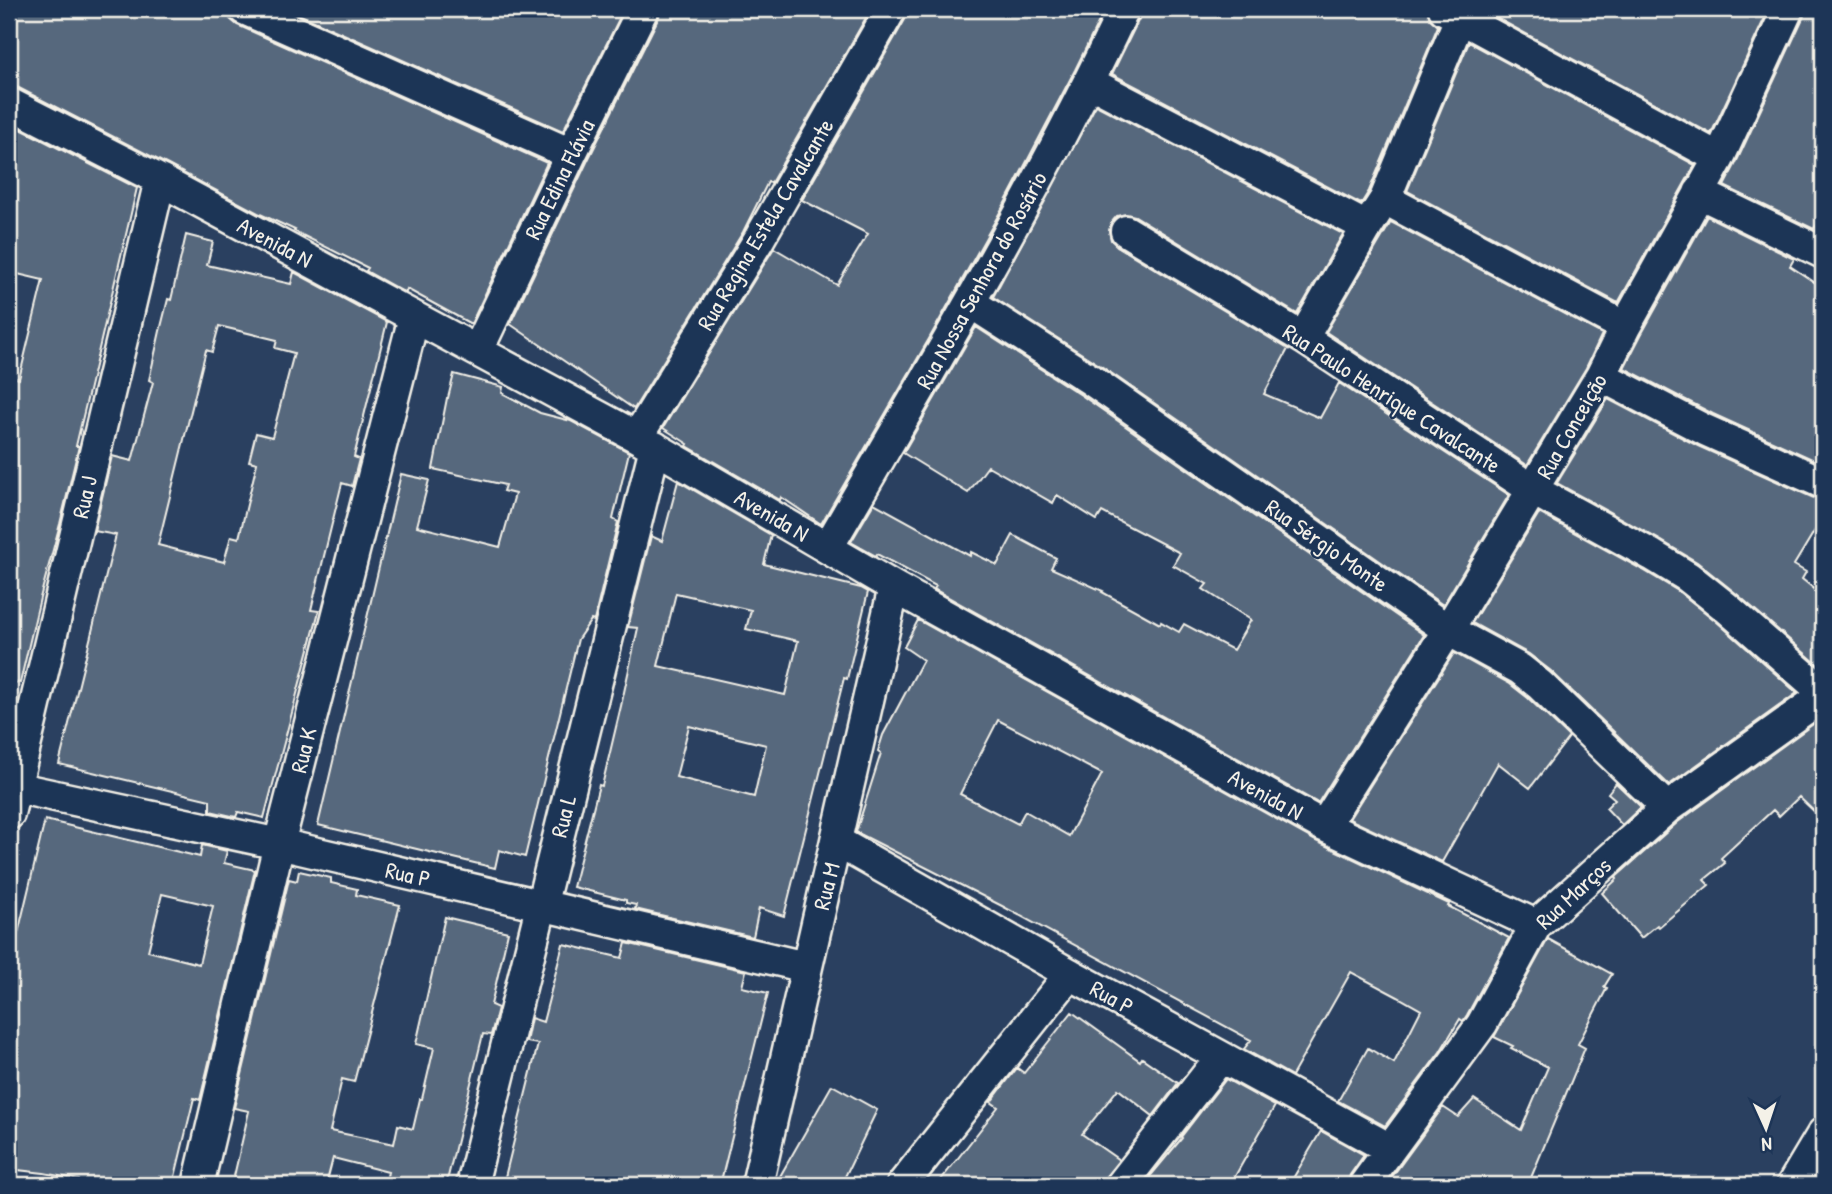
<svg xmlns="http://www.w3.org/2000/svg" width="1832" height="1194" font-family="'Patrick Hand',sans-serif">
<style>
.building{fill:#56677d;stroke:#f4f1e8;stroke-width:2;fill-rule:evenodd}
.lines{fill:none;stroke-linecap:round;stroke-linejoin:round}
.street-casing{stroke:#f4f1e8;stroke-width:35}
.street{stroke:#1d3557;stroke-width:30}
.labels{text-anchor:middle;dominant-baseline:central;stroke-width:5;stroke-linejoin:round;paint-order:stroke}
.street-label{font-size:23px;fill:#f4f1e8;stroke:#1d3557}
</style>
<rect width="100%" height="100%" fill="#2a4060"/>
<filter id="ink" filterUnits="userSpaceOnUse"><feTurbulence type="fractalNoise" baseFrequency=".0143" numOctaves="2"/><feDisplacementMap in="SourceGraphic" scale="14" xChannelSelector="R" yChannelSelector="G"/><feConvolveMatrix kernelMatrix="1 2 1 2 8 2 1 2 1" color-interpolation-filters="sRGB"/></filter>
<g filter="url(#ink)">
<!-- building -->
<path class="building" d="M9,9H227L230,19L237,25L547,163L471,324L407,289L406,292L402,291L366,271L368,268L294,231L295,230L258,213L168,165L17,87L9,86Z
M287,9H393L401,13L404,9H624L563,131Z
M660,9H871L771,183L768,182L743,232L634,409L510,324L587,162L659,17Z
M908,9H1105L1075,70L1004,205L929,339L821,524L781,497L780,500L687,446L688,444L663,428L774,248L837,285L868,234L802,200L906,18Z
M1141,9H1427L1430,19L1438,26L1369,191L1361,204L1112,74L1140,17Z
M1480,9H1769L1711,134Z
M1805,9H1823V214L1814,229L1724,186L1735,165L1804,16Z
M1469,42L1695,165L1618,303L1407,191Z
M1096,105L1343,234L1297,314L1135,216L1126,214L1117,216L1111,223L1109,231L1111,240L1117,246L1288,349L1264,394L1320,418L1339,383L1509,495L1443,605L1101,366L993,297Z
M9,123L137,188L76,446H79L60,524L40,598L20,683L9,682V376L19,379L43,280L9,272Z
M1707,216L1794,259L1790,266L1823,288V464L1713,414L1624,368L1641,335Z
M1391,222L1602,334L1586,368L1527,465L1326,332Z
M186,235L213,242L207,265L291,284L294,272L387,322L354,457L359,459L352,486L342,483L324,556L311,610L319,611L264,818L238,812L236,817L210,811V800L59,764L116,535L94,531L112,456L132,461L153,382L149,380L160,331L168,299L171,300ZM219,326L277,340L275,348L294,353L272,437L256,433L249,461L257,463L239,538L231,536L224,562L158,545L206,350L212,352Z
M976,327L1081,395L1424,635L1318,803L934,589L936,586L912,573L877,554L876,556L851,542L874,503L970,556L971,552L997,565L1013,535L1056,558L1051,568L1103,591L1102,592L1160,624L1161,622L1179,632L1184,624L1233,650L1251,620L1203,589L1207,584L1173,565L1180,553L1102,512L1097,520L1057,495L1053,503L988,466L968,493L903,453Z
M454,374L503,387L502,393L540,413L571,421L629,452L613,519L618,522L594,621L591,620L578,639L525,857L499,850L495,868L318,825L401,474L429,480L417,526L500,547L515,494L503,491L505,485L433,469L447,398H448Z
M1608,399L1698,446L1816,499L1823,500V517L1794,565L1806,572L1802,579L1823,596V669L1738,595L1697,562L1660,540L1557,483Z
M678,481L771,535L764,564L861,588L868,592L847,679L844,678L784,916L759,908L753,937L635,909L636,905L626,903V900L573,887L599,785L602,786L621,706L638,628L628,627L651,536L662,541ZM676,593L751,610L746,629L798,641L785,695L658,666ZM689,726L766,745L754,797L676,777Z
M1539,513L1643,570L1678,591L1716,621L1797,693L1669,785L1551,671L1529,654L1472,623Z
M918,620L1316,841L1449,904L1448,906L1509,938L1467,1015L1463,1021L1460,1019L1440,1052L1385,1126L1338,1101L1368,1048L1394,1063L1421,1010L1398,997L1351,972L1292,1076L1244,1049L1251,1040L1002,906L856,832L881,753L878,751L883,735L923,660L904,647ZM998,720L1102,774L1069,836L1025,811L1018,824L960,794Z
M1454,653L1510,684L1528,698L1569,737L1530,788L1498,763L1442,862L1349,819Z
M1823,717V820L1799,797L1779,816L1773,810L1721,858L1725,863L1704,880L1709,885L1659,927L1657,925L1641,938L1602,893L1617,879L1616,877L1678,822Z
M1616,783L1641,807L1622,825L1606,808L1615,799L1608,793Z
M45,820L200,857L202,845L227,851L224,863L255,870L200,1100L194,1098L173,1185H78L79,1180L44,1173L9,1169V971ZM162,894L213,906L199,964L148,951Z
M299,871L331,878V883L357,889L356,895L400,905L354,1082L342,1079L330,1131L394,1144L398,1125L413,1129L420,1099H422L434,1048L416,1044L445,917L508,932L491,1005L498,1008L491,1035L483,1034L446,1185H385L388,1172L333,1158L326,1185H232L249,1111L234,1108L289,879L297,881Z
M1548,939L1612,974L1604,987L1607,988L1578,1044L1585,1048L1528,1185H1386L1443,1107L1458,1117L1474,1099L1521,1130L1548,1067L1511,1048L1513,1046L1494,1037Z
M626,943L746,971L742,987L768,993L720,1185H503L538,1044L526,1042L531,1018L543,1022L563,944L622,958Z
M1072,1012L1140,1061L1142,1058L1178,1083L1153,1116L1118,1089L1082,1134L1119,1160L1107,1175L1104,1185H937L998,1107L991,1102L1017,1068L1024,1073Z
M1226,1079L1275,1106L1230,1185H1143L1182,1138L1181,1137Z
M832,1085L877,1110L841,1185H775Z
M1321,1131L1364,1155L1350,1175L1347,1185H1289Z"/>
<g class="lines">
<defs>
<path id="street" d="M244,9L571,154
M1444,9L1719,158
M1089,82L1367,227
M9,103L160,180L637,437L894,587L1324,826L1536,925
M1699,193L1823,253
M1385,199L1625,327
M1126,231L1303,338L1533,490L1652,555L1688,577L1727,608L1823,692
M971,303L1091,380L1448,630L1520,669L1540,685L1667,808
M1303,338L1367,227L1385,199L1460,18
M478,350L571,154L643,9
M1601,376L1705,430L1823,483
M637,437L758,241L891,9
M828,547C931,370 1037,194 1124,9
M9,786L279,844L806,967
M9,814L160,180
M1324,826L1448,630L1601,376L1625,327L1719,158L1788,9
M836,841L1070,974L1390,1149
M198,1185L279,844L414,317
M472,1185L655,447
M757,1185L894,587
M902,1185L1070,974
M1121,1185L1221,1057
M1364,1185L1482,1024L1536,925L1667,808L1823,696
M1792,1185L1823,1133"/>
</defs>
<!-- street casing -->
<use href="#street" class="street-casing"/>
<!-- street -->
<use href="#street" class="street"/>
</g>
</g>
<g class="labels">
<!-- street labels -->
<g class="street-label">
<text transform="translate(559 179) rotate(-64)">Rua Edina Flávia</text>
<text transform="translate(765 224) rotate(-59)">Rua Regina Estela Cavalcante</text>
<text transform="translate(275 242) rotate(28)">Avenida N</text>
<text transform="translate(981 280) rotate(-61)">Rua Nossa Senhora do Rosário</text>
<text transform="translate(1392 398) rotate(33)">Rua Paulo Henrique Cavalcante</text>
<text transform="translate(1571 426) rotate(-60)">Rua Conceição</text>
<text transform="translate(84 497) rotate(-77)">Rua J</text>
<text transform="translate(772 515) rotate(30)">Avenida N</text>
<text transform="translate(1327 545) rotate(35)">Rua Sérgio Monte</text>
<text transform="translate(303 750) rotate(-76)">Rua K</text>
<text transform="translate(1266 794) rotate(29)">Avenida N</text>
<text transform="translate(563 816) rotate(-76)">Rua L</text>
<text transform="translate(408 874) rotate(13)">Rua P</text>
<text transform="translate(826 886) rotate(-76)">Rua M</text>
<text transform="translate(1573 893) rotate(-43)">Rua Marços</text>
<text transform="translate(1112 997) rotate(29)">Rua P</text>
</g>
</g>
<!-- margin -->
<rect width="1832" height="1194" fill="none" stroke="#1d3557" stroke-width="35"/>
<rect x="18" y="18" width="1797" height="1159" fill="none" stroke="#f4f1e8" stroke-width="2.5" filter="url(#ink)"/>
<!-- north arrow -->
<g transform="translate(1766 1128) rotate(177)" stroke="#1d3557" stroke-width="5" paint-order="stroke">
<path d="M0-5L12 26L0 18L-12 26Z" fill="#f4f1e8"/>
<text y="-10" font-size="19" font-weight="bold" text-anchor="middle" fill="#f4f1e8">N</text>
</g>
</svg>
